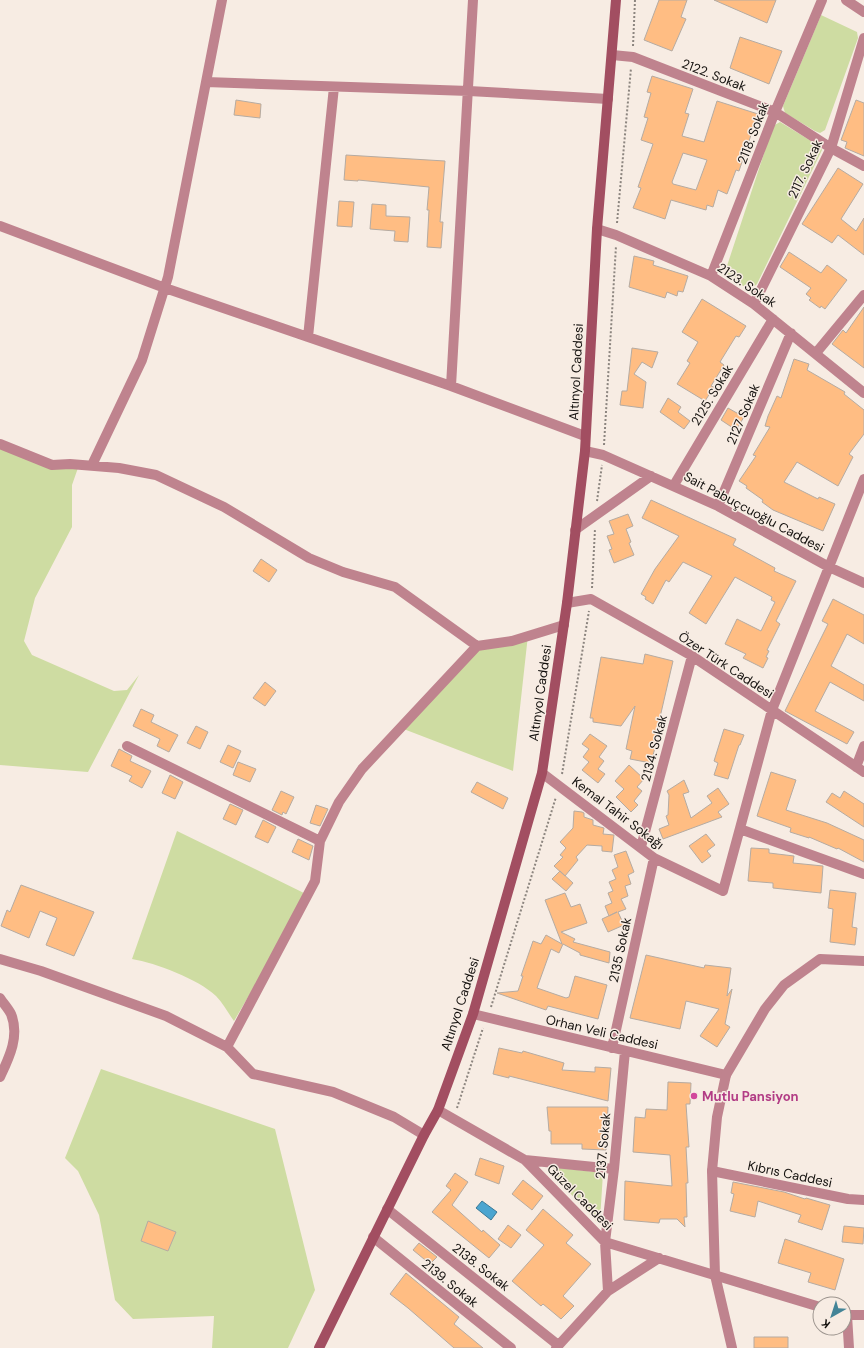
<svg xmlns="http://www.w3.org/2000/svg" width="864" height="1348" font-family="'DM Sans',sans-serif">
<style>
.green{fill:#cedca2}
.water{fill:#4ba5d0;stroke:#3a7996}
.building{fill:#ffbd83;stroke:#b5aba2;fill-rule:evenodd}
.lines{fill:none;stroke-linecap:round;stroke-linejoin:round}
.path{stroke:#8c857f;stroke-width:2;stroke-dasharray:2 2;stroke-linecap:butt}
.minor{stroke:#bf838e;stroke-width:10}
.tertiary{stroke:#bf838e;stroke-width:10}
.secondary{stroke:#a24e61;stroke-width:10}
.hotel-dot{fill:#d1479c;stroke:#f7ece3;stroke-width:1.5}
.labels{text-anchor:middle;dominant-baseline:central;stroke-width:3;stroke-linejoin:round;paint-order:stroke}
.street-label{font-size:13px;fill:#14110e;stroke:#f7ece3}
.hotel-label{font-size:13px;font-weight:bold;fill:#b23c85;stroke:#f7ece3;text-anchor:start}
</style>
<rect width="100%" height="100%" fill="#f7ece3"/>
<!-- green -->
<path class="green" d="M821,15L857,32L858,38L825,130L820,133L815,131L785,113L783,106Z
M780,122L821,147L822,150L757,284C749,293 735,281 726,276L725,272L773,126Z
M0,445L52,465H79L72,485V527L35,598L24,641L32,655L114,691L127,690L139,675L88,772L0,765Z
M528,635L513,771L401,728L477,646Z
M177,831L308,895L234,1021C228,1013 223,1003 216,996C198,979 156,963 132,959Z
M101,1069L275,1129L315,1290L288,1348H212L214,1316L133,1319L115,1300L99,1215L78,1171L65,1158Z
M553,1167L603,1173L600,1220L596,1221L555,1177Z"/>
<!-- water -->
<path class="water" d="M482,1201L497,1212L491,1220L476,1208Z"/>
<!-- building -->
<path class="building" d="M659,0H687L681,17L686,19L672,51L644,40Z
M714,0H776L767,23Z
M740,37L782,51L769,84L730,68Z
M652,76L693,89L685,113L689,114L682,136L704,142L717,101L758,114L739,171L736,170L727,194L718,190L713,207L707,205L706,210L671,200L665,219L633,208L641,188L638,187L653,144L641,140L648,118L644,117L651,93L647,92ZM683,153L707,160L696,190L673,184L672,182Z
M236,100L261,104L260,118L234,115Z
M856,100L864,103V156L845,148L847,142L841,140Z
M346,155L445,161L440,222H443L441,248L427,247L429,210H427L429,187L358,180V181L344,180Z
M838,168L863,184L841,219L856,231L864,218V255L838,235L832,243L802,224Z
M339,201L354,202L352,227L337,226Z
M372,204L386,205V216L410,217L408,242L394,241L395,231L370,229Z
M789,252L821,273L827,265L847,280L825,309L821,306L820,308L809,300L811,298L806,294L811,288L780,267Z
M634,256L654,261L653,265L688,276L683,292L678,291L677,296L667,292L665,298L629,287Z
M702,299L746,326L739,337L736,336L720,362L724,365L711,386L714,387L705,401L677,384L690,363L687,361L698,342L682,332Z
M864,307V368L832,344L843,330L846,333Z
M632,348L658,352L652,368L642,362L634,374L646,382L643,408L620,405L622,391H627Z
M794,359L809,364L807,370L845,392L844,394L864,410V434L849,454L853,457L838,486L797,462L784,482L818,499L819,497L835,504L823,531L773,510L762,502L763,500L746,488L747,486L739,481L756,456L753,455L770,427L765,426L768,416L777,396L781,398Z
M668,398L681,407L678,412L690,421L684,429L660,412Z
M728,408L744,417L736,430L721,420Z
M651,500L736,539L733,545L775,568L774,571L796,581L776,621L780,624L767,650L769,651L766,657L768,658L763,668L743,658L746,654L725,644L737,619L761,631L775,602L771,600L772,597L735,577L706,624L689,613L712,576L683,562L669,582L666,580L653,604L645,599L646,597L641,594L655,569L679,536L642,518Z
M628,514L633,526L626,529L631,542L629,543L634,555L614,563L609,550L612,549L607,536L614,534L609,521Z
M261,559L277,570L269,582L253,571Z
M833,599L864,615V644L847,634L831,666L864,685V701L830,682L815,711L854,732L847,744L785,711L828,624L822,621Z
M645,654L673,661L655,739L657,740L651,763L630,759L632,751L626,749L635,706L621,726L593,722V718H590L601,657L643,664Z
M265,682L276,691L265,706L253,698Z
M141,709L154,715L151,722L178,735L169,752L157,746L160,739L133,726Z
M196,726L208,732L200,749L187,743Z
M724,729L744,735L740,745H739L728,779L714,775L718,763L714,761Z
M590,734L607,746L599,757L604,761L598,769L605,774L598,783L582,770L589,762L583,757L589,749L582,744Z
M228,745L241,751L233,768L220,762Z
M119,749L132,756L130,761L151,771L142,788L129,781L132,776L111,766Z
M238,762L256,769L250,782L233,775Z
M629,765L644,779L637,787L642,791L634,801L638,805L631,812L616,797L624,789L615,781Z
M771,772L796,780L786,810L827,823L864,840V862L838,848L837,849L809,837V838L790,832L791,828L757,816Z
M170,775L183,782L175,799L162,793Z
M684,780L689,792L683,794L691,818L712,803L707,796L718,788L729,804L718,812L722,817L663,839L659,829L669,825L666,816L668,815L669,795L667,791Z
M477,782L508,798L503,809L471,792Z
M281,791L294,797L286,814L283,812L282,815L272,810Z
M844,791L864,804V827L826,802L832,793L840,798Z
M230,804L243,810L236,825L223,819Z
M316,805L328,809L320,826L310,823Z
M574,811L582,812L584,813V817L593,820V825L604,828L603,834L614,835L612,852L602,851V846L587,845L576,857L578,860L565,876L554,866L563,857L560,855L566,848L560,842L573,828Z
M263,820L276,827L268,843L255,837Z
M706,834L715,845L707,851L711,856L702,863L689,846Z
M298,839L313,846L309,860L292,852Z
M751,848L769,849V853L794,856L793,863L823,866L821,893L773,888V883L748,881Z
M626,851L634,872L628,875L631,884L625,886L628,896L621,899L626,909L618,912L624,925L608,932L602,919L617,912L609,916L605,906L612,903L608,893L613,891L609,882L616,879L612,870L618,867L614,855Z
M560,871L573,883L566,891L552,879Z
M21,885L94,912L74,956L46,945L57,918L40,911L29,938L1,926L7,910L10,912Z
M830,890L856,893L852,927L857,928L855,945L830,942L833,909L828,908Z
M565,893L571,907L580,904L587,923L561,932L575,939L573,942L610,952L609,963L580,955V953L563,944L559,953L551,949L537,988L566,998L569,997L575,976L607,985L598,1019L548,1006L546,1010L497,993L518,991L523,976H521L533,941L541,944L546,935L562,944L545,900Z
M646,955L704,968L705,965L731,968L727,996L732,989L725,1024L730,1027L717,1047L700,1036L719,1009L686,1001L680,1029L630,1018Z
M499,1048L522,1053L523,1051L564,1063L562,1070L595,1072V1067L611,1068L608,1101L509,1076V1078L493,1074Z
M668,1082L691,1083L690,1104H686L689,1147H686L688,1183H686L687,1217H684L685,1227L677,1219H660L659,1223L624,1220L625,1181L672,1186L670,1155L633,1152L635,1117L645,1118L646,1109L667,1110Z
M547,1107H608L606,1150L582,1149V1144H551V1131H549Z
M480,1158L504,1166L499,1184L475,1175Z
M455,1173L468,1182L452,1205L482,1232L483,1230L500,1245L489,1258L432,1212L451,1190L446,1186Z
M523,1180L543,1196L532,1210L512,1194Z
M733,1182L784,1192L805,1199L806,1198L830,1205L822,1230L798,1222L801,1215L758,1201L755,1217L730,1211L734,1194L731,1193Z
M543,1209L573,1235L566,1243L591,1264L563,1296L574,1306L561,1319L543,1304L541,1306L512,1281L544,1245L526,1230Z
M148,1221L176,1232L168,1251L141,1241Z
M508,1225L521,1235L511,1248L498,1239Z
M844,1226L864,1228L863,1244L842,1242Z
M785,1239L844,1259L835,1290L808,1282L811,1273L778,1263Z
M419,1243L437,1257L430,1264L413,1250Z
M406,1273L459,1317L454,1324L483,1348H454L408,1308L390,1294Z
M754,1337H788V1348H754Z"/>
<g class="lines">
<!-- path -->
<path class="path" d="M633,46L635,0
M617,223L631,68
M604,445L616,246
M597,501L602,465
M592,588L595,529
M562,774L589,611
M491,1007L556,797
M457,1108L483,1028"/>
<!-- minor -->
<path class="minor" d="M612,55L633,57L775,112L831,148L864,166
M206,82L469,91L608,99
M0,226L165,288L451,386L585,436
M597,229L616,235L711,276L754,304L864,393
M711,276L775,112L822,0
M754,304L831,148L864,38
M308,337L334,87
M816,353L864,295
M451,386L473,0
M0,444L52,465L70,464L119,468L156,475L224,507L309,558L343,572L395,587L477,646L512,641L564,625
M585,451L603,455L718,506L829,567L864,583
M92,465L142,360L168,277L222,0
M674,485L773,319
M718,506L791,333
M575,530L651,476
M567,603L591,599L692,656L864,772
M127,746L320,841
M856,767L864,746
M542,773L654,858L723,891L772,710L864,479
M740,829L864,874
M641,847L692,656
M0,959L41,971L166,1016L227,1047
M0,998C3,1003 8,1008 11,1014C20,1036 9,1058 0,1077
M473,1014L726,1075
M612,1048L654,858
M438,1110L525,1160L605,1242L820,1307
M424,1135L394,1117L333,1092L253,1074L227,1047L315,881L320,841L339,802L362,769L477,646
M525,1160L614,1169
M712,1171L848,1199L864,1200
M387,1209L558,1345
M373,1237L511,1348
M608,1291L605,1242L614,1169L625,1051
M844,1315H864
M847,1315L849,1348
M556,1348L608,1291L659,1258"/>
<!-- tertiary -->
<path class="tertiary" d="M846,0L864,12
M732,1348L715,1275L712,1171L717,1117L726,1075L765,1009L784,985L820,959L864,961"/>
<!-- secondary -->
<path class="secondary" d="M319,1348L424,1135L438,1110L473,1014L542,773L567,603L585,451L597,229L616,0"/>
</g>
<!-- markers -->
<circle class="hotel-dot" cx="694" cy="1096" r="4"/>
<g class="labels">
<!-- street labels -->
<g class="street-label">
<text transform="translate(714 75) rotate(21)">2122. Sokak</text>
<text transform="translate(753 133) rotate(-69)">2118. Sokak</text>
<text transform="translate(805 169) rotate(-65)">2117. Sokak</text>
<text transform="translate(747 285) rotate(34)">2123. Sokak</text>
<text transform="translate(576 372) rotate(-87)">Altınyol Caddesi</text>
<text transform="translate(712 395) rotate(-59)">2125. Sokak</text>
<text transform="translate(743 414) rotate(-67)">2127 Sokak</text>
<text transform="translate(754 512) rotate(28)">Sait Pabuçcuoğlu Caddesi</text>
<text transform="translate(726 665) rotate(33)">Özer Türk Caddesi</text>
<text transform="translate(540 693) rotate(-82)">Altınyol Caddesi</text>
<text transform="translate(654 748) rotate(-75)">2134. Sokak</text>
<text transform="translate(618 813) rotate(37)">Kemal Tahir Sokağı</text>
<text transform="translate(620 950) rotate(-78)">2135 Sokak</text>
<text transform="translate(460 1004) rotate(-72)">Altınyol Caddesi</text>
<text transform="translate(602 1032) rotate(13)">Orhan Veli Caddesi</text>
<text transform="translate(603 1146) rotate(-85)">2137. Sokak</text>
<text transform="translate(790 1174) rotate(12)">Kıbrıs Caddesi</text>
<text transform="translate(580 1197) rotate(45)">Güzel Caddesi</text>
<text transform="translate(481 1267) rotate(38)">2138. Sokak</text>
<text transform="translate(450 1283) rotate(39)">2139. Sokak</text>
</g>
<!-- hotel labels -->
<g class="hotel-label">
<text x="702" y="1096">Mutlu Pansiyon</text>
</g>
</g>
<!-- north arrow -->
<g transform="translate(832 1316) rotate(219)"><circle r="19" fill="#f7ece3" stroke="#9c948e"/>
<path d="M0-3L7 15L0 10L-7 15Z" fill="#438497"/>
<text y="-6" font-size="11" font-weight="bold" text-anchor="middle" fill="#14110e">K</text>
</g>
</svg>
